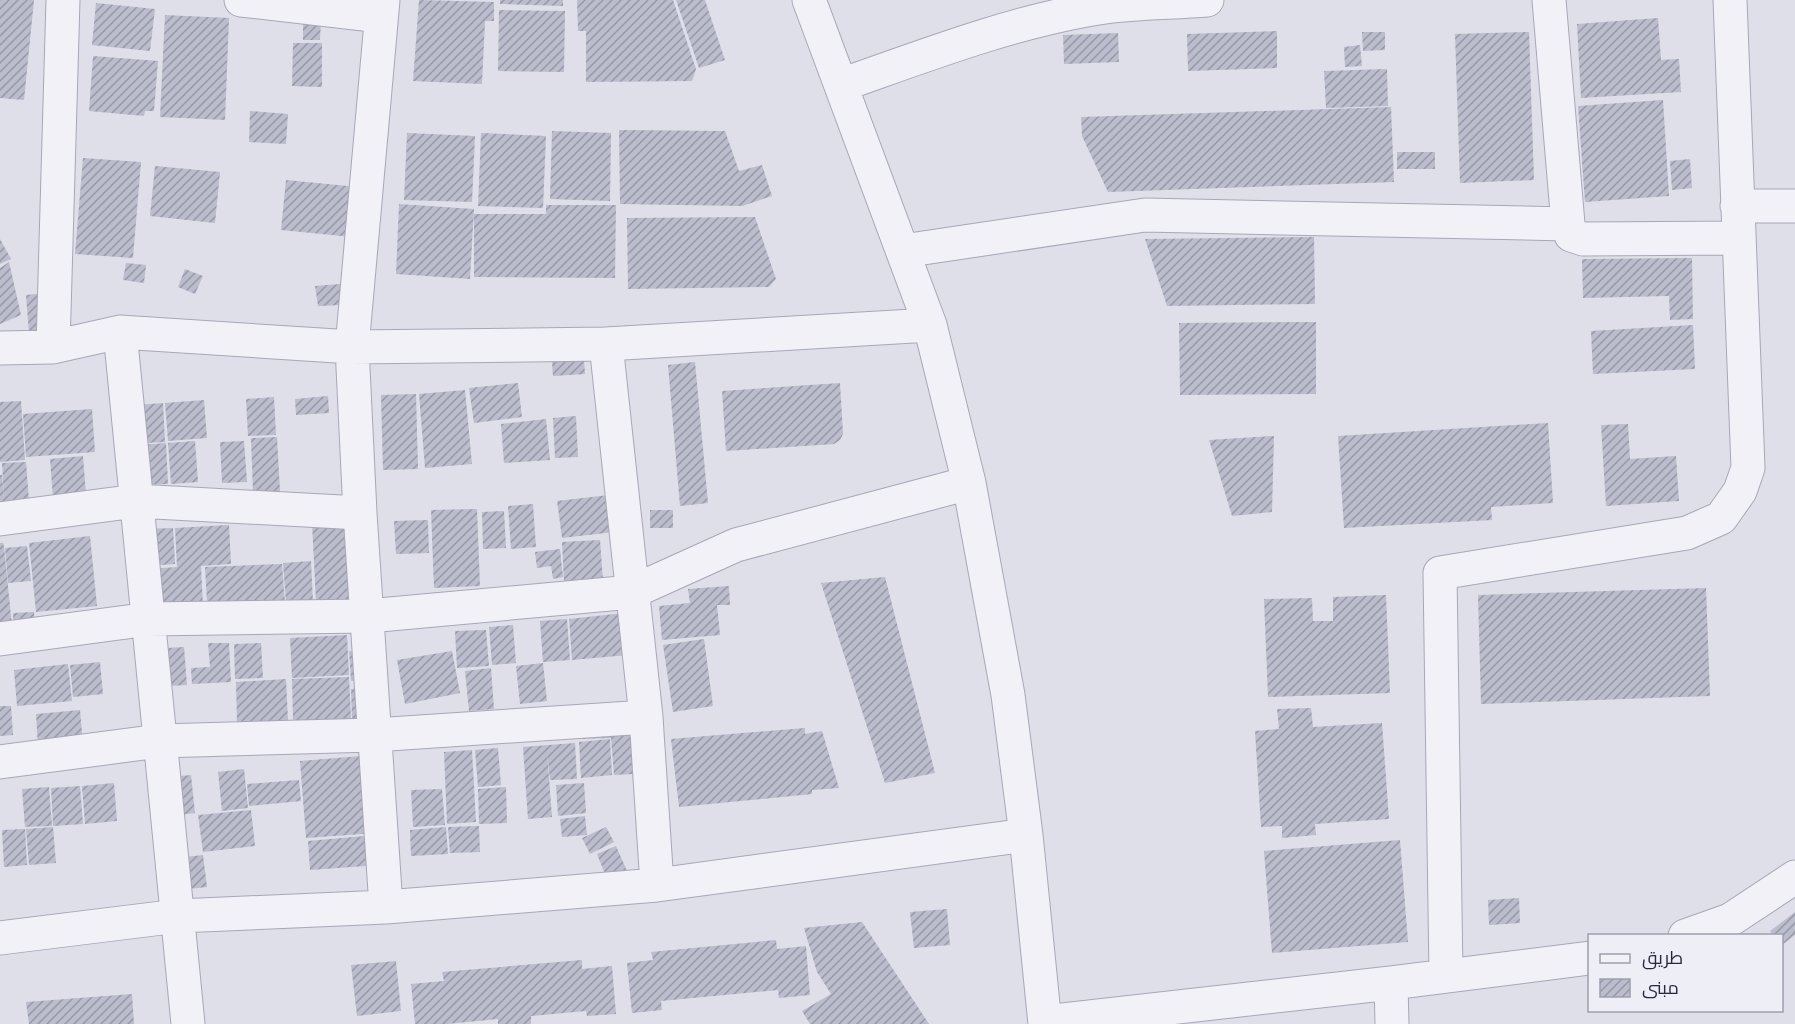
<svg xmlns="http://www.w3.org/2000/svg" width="1795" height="1024" font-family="Roboto,Cairo,sans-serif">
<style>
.building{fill:url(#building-hatch)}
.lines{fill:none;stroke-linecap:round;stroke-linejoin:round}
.minor-casing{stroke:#a7a8b7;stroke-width:35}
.minor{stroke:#f1f1f7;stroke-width:33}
</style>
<defs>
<pattern id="building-hatch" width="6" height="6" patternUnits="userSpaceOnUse" patternTransform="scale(1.5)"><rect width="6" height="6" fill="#bbbccc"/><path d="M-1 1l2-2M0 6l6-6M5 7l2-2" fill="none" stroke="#9899a7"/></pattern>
</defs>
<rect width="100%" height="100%" fill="#dedfe9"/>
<!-- building -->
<path class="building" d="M0,0H34L24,100L0,98Z
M419,0L494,2V21H485L482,84L413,81Z
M500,0H563V6L500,4Z
M577,0H673L696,69L692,81L586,82V31H578Z
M676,0H705L725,60L699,68Z
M96,3L155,9L150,51L92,45Z
M499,10L565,11L564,72L498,71Z
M165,15L229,18L225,120L160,117Z
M1658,18L1661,60L1679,59L1681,92L1581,98L1577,24Z
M303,19L321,20L320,40H303Z
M1277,31V68L1188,71L1187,34Z
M1362,32H1385V50L1363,51Z
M1529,32L1534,180L1460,183L1455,34Z
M1118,33L1119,62L1064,64L1063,35Z
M293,43H322V87L292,86Z
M1360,45L1362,66L1345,67L1344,47Z
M93,56L158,61L154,111H145L144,116L89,111Z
M1387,69L1388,106L1326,108L1324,71Z
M1663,100L1669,196L1585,202L1578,106Z
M1391,107L1394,182L1108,192L1082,136L1081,117Z
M250,111L288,114L286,144L249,142Z
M619,130L725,131L739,171L762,165L772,196L742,206L620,204Z
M552,131L611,133L610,201L550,199Z
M407,133L475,136L472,202L404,200Z
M481,133L546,136L543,208L478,206Z
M1397,152H1435V169H1397Z
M83,158L141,162L133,258L75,254Z
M1690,159L1692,188L1672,190L1670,161Z
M155,166L220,172L215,223L150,216Z
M286,180L358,187L352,237L281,230Z
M399,204L474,209L470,279L396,274Z
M546,205H616L615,278L474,277V214H546Z
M755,217L776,279L769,287L628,289L627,218Z
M1314,237L1315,304L1167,306L1145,239Z
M0,239L11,259L0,264Z
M1692,258L1693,319L1670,320L1669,296L1583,298L1582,259Z
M9,262L21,315L0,324V268Z
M126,263L146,265L144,283L123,280Z
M185,269L203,276L195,294L178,287Z
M340,284L341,305L318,306L315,286Z
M46,293L49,331L29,333L26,295Z
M1316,322V394L1180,395L1179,323Z
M1693,325L1695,369L1593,374L1591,331Z
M584,360L585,374L553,376L552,362Z
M695,362L708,503L680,506L668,365Z
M518,383L522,417L474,423L469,388Z
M840,383L843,434L840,440L834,444L726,451L722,391Z
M465,390L472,464L425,468L419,394Z
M416,394L418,469L383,470L381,395Z
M328,396L329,413L296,415L295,399Z
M274,397L276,435L248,436L246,399Z
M204,400L207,438L168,441L165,403Z
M21,401L25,460L0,462V402Z
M163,403L165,442L127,444L124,406Z
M92,409L95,452L26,457L23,414Z
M576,416L578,457L555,458L553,418Z
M546,419L550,460L504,463L501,424Z
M1548,423L1553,503L1491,507L1492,520L1344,528L1338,436Z
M1628,424L1630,459L1676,456L1679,501L1606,506L1601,425Z
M1274,436L1272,512L1232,516L1209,440Z
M277,437L280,492L253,493L251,438Z
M195,441L198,482L171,484L168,443Z
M244,441L247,482L222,483L220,442Z
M166,443L168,484L130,485L127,446Z
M83,456L86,495L53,498L50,459Z
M26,462L29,501L0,503V475H2L4,498L2,463Z
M609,495L614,532L562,538L557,501Z
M533,504L536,547L511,549L508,506Z
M477,509L480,586L434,588L431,510Z
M650,510H673V528H650Z
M504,511L506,548L483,549L482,512Z
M428,520L429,553L396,554L394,521Z
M345,521L350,599L316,602L312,523Z
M229,525L231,564L201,566L203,606L149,609L148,569L177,567L175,528Z
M173,528L175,564L147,566L146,529Z
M90,536L97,606L36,612L29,543Z
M600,540L603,580L564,582L562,542Z
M0,543H3L4,547L12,626L0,627Z
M27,546L31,581L8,583L5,548Z
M560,549L563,577L553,579L551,566L537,568L535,552Z
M311,561L313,602H286L283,563Z
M282,564L285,604L208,619L205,567Z
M885,577L935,773L885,783L821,583Z
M729,586L730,605H717L720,635L662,640L659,606L690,603L688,589Z
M1706,588L1710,696L1481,704L1478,595Z
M1386,595L1390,693L1268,697L1264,599L1312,598L1313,621H1333V597Z
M34,612L35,634L14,635L13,613Z
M624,613L628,655L572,660L569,619Z
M567,619L570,660L543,662L540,621Z
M513,625L516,663L492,665L489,627Z
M486,630L489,666L457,668L455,631Z
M347,635L349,675L292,678L290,638Z
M704,639L713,706L673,712L663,645Z
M208,643H229L231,682L192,684L191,668L210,667Z
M261,643L263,678L235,679L234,644Z
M184,647L187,685L151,687L149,649Z
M349,651H362L363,680L351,681Z
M452,651L460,693L405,704L397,660Z
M100,662L103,694L73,697L70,665Z
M543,663L547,701L520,704L516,666Z
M68,664L72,701L17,706L14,670Z
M491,668L494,709L469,711L465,671Z
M349,677L351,719L293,721L292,679Z
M286,679L288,721L237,723L236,682Z
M365,688L366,718L352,719L351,689Z
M0,706H11L13,735L0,736Z
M1311,708L1313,727L1382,723L1389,819L1315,824L1316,835L1282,838V826L1261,827L1255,731L1279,729L1277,709Z
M80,710L83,744L38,747L36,714Z
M631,726L633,774L614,775L611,738L576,739L575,728Z
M805,728V734L822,731L839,788L812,790V794L679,807L671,739Z
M610,739L612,775L581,778L579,742Z
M575,743L577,779L550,780L547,752L552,817L528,819L523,747Z
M498,748L501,785L478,787L475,750Z
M472,750L476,822L447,824L444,752Z
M361,756L376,833L306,838L300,761Z
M244,769L248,808L222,811L218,772Z
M191,775L195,813L163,817L159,778Z
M299,780L301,801L249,806L247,784Z
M114,783L117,821L85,824L82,786Z
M584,783L586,813L558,816L556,785Z
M80,786L83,824L53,826L51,788Z
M49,787L52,826L25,827L22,789Z
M506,787L507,823L479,824L478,789Z
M442,789L445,825L413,827L411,790Z
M251,810L255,846L203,852L198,815Z
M585,816L587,835L562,837L560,819Z
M479,826L480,852L450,853L448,827Z
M53,827L56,863L29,865L26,829Z
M446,827L448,854L411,856L410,830Z
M606,827L614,842L590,854L582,838Z
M25,829L27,865L4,867L2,830Z
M376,835L379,865L310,870L308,841Z
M1400,840L1408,942L1272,953L1264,851Z
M616,846L627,871L607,879L597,854Z
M203,855L207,887L171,891L168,859Z
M1519,898L1520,923L1489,925L1488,900Z
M947,909L950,945L914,948L910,912Z
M1795,912V935L1782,945V936H1774L1770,931Z
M862,922L929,1024H810L802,1011L831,994L817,972L804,928Z
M776,940L777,949L806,946L810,995L779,998L778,990L661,1001L662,1010L632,1013L627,963L653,960L651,952Z
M582,960V969L612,966L616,1014L587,1016L586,1011L531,1016V1024H498V1019L447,1024H415L411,984L444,981L442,972Z
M396,961L401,1011L357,1016L351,965Z
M132,994L134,1024H29L26,1002Z"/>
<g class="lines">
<defs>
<path id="minor" d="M241,0L381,16
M383,0L352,347L360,513L386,907
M809,0L930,325L969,483L1008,695L1026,835L1045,1024
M1549,0L1568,224L1571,235L1583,239L1738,238
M841,85C924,56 1006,24 1092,9C1127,2 1171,3 1207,0
M1737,206H1795
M903,251L1145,215L1568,224
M120,332L188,1024
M606,344L646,717L657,885
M53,347L63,0
M0,348L53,347L120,332L352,347L606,344L930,325
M0,519L136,501L360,513
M0,639L149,619L368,616L632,592L736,545L969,483
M0,762L159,741L374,735L646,717
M1685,936L1730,920L1795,877
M0,938L178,916L386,907L657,885L1026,835
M1446,975L1440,573L1687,533L1721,518L1740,491L1748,468L1730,0
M1391,983L1392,1024
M1045,1022L1391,983L1590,958"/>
</defs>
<!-- minor casing -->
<use href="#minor" class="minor-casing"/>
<!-- minor -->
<use href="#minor" class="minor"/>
</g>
<!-- legend -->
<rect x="1588" y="934" width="195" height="78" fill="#eeeef6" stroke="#9e9eae" stroke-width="1.5"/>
<rect x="1600" y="954" width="30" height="9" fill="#f1f1f7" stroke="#9e9eae" stroke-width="1.5"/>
<text x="1642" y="964" font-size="18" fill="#262741">طريق</text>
<rect x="1600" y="979" width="30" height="18" fill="url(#building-hatch)" stroke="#9e9eae" stroke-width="1.5"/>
<text x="1642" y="994" font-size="18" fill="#262741">مبنى</text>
</svg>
